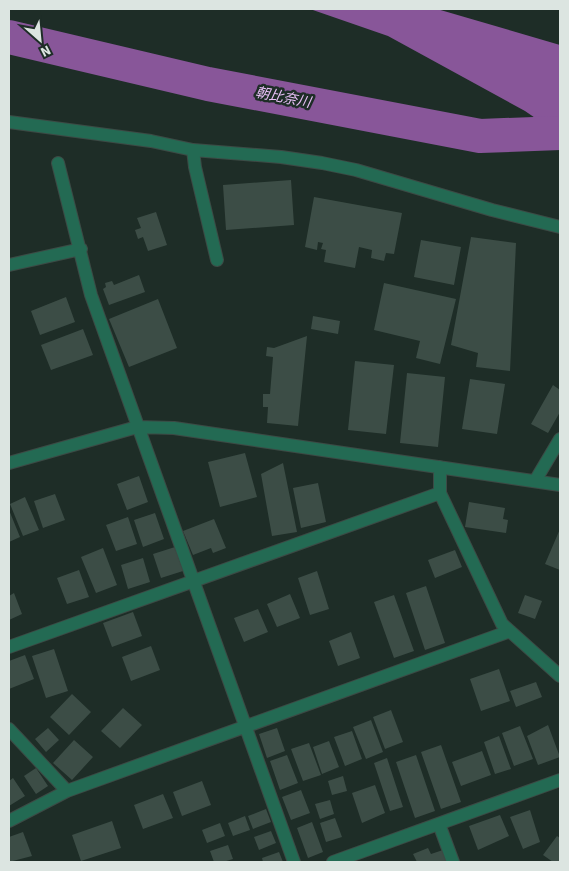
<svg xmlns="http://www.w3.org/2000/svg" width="569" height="871" font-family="'Source Sans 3','Noto Sans JP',sans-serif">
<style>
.water{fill:#885699}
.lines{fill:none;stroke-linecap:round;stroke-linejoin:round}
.river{stroke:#885699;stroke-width:34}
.building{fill:#3c4d46}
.minor-casing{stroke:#3c4a45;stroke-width:14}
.minor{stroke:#236a53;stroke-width:12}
.labels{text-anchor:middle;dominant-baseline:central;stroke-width:5;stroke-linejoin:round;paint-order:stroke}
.water-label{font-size:14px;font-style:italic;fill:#e9c0f7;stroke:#1e2d27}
</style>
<rect width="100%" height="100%" fill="#1e2d27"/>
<!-- water -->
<path class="water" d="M310,9H437L560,45V135L525,111L388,36Z
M9,27L145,70L9,46Z"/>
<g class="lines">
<!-- river -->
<path class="river" d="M9,37L208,84L480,136L560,133"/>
</g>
<!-- building -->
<path class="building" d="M291,180L294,225L226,230L223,185Z
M314,197L402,213L394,254L386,253L384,261L371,258L372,250L359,247L355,268L324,262L326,250L321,249L323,243L318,242L317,250L305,247Z
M156,212L167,245L148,251L143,237L138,239L135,230L141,228L137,218Z
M471,237L516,243L510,371L476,367L478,353L451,345Z
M421,240L461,247L454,285L414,277Z
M139,275L145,292L109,305L103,289L106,287L105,283L112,281L114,285Z
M384,283L456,299L440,364L416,358L420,341L374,330Z
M66,297L75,322L40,335L31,311Z
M158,299L177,348L129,367L109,319Z
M313,316L340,321L338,334L311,329Z
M83,329L93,355L51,370L41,345Z
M307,336L298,426L267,423L268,407H263V394H270L273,357L266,356L267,347L274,348Z
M355,361L394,365L386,434L348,430Z
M407,373L445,377L438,447L400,443Z
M470,379L505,384L497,434L462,429Z
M553,385L560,390V412L548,433L531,424Z
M245,453L257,497L220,507L208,462Z
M283,463L297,532L272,536L261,474Z
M139,476L148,502L127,510L117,484Z
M318,483L326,522L301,528L293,488Z
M55,494L65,520L43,528L34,501Z
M25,497L39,530L23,536L10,504Z
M469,502L505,508L503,519L508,520L506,533L465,527Z
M9,510L20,537L9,542Z
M155,513L164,539L143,547L134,520Z
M128,517L137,544L116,551L106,525Z
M214,519L226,548L213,553L211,548L193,555L183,531Z
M560,529V570L545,564Z
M175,547L183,571L161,578L153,554Z
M103,548L117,585L96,593L81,557Z
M455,550L462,567L435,578L428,560Z
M143,558L150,582L128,589L121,565Z
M79,570L89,597L67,604L57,578Z
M317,571L329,609L310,615L298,578Z
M426,586L445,643L425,650L406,593Z
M14,593L22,614L9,620V596Z
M290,594L300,618L277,627L267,604Z
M394,595L414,651L394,658L374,602Z
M525,595L542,601L535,619L518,613Z
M258,609L268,632L244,642L234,618Z
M133,612L142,636L112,647L103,623Z
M351,632L360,658L338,666L329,641Z
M151,646L160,670L131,681L122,657Z
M54,649L68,691L46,698L32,656Z
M25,655L34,679L9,689V661Z
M499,669L510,701L481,711L470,679Z
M536,682L542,697L516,707L510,691Z
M72,694L91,712L69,735L50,717Z
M123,708L142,725L120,748L101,731Z
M391,710L403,742L385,749L373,717Z
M371,720L383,752L366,759L353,727Z
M548,725L560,757L538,765L527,736Z
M520,726L533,759L514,766L502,733Z
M48,728L59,740L46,752L35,739Z
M277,728L285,751L267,758L259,734Z
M352,731L362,759L345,766L334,737Z
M499,736L511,769L495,774L484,742Z
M74,740L93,757L72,780L53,763Z
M329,741L339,767L322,774L313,747Z
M309,743L321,775L303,781L291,749Z
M441,745L461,802L441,809L421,752Z
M482,751L491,775L461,786L452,762Z
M287,755L298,783L280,790L270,761Z
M416,755L435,811L415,818L396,762Z
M387,758L403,807L390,811L374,763Z
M36,768L48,786L36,794L24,776Z
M343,776L347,791L332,795L328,781Z
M13,778L25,796L9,806V781Z
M202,781L211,805L182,816L173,792Z
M375,785L385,813L362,823L352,793Z
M301,790L310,813L291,820L282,797Z
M163,794L173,818L143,829L134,805Z
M330,800L334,814L320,819L315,804Z
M266,809L271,822L253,829L248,816Z
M530,810L540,842L523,849L510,817Z
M500,815L509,836L478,850L469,826Z
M245,816L250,830L233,836L228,823Z
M335,818L342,837L326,842L320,823Z
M112,821L121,848L81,861L72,835Z
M312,822L323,852L308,858L297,828Z
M220,823L225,836L207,843L202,830Z
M271,831L276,843L259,850L254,837Z
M23,832L32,856L9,862V837Z
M557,836L560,838V862H553L543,855Z
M228,845L233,859L223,862H214L210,851Z
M428,848L431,854L443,850L447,862H417L413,854Z
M279,852L283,862H263L262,858Z"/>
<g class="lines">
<defs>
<path id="minor" d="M9,122L151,141L193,150L281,157L322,163L356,170L492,210L560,227
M193,150L195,167L217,260
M58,163L91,295L294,862
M9,265L81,249
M9,463L137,427L174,428L560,485
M440,467V493L502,624L560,676
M535,481L560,439
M9,647L440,493
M9,729L67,791
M9,821L67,791L510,631
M439,824L453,862
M333,862L560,780"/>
</defs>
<!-- minor casing -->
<use href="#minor" class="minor-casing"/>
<!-- minor -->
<use href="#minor" class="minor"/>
</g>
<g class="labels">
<!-- water labels -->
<g class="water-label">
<text transform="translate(283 98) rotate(11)">朝比奈川</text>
</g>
</g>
<!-- border -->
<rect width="569" height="871" fill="none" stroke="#dce5e1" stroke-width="20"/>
<!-- north arrow -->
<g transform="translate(40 40) rotate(153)" stroke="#1e2d27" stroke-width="4" paint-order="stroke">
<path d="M0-4L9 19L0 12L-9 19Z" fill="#dce5e1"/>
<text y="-8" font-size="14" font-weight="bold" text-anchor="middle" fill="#dce5e1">N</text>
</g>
</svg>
